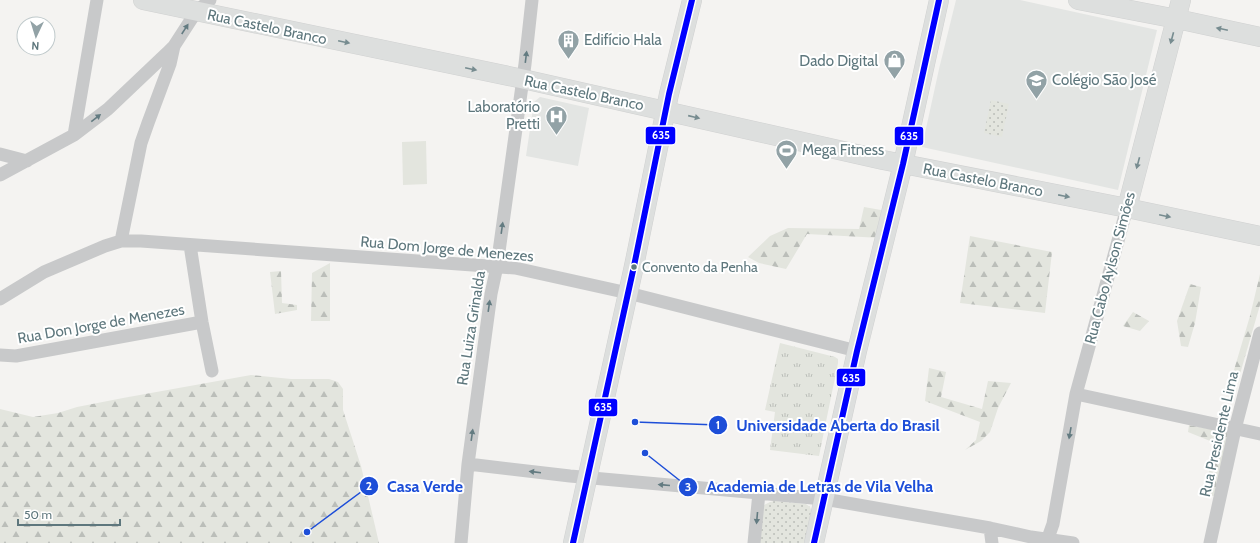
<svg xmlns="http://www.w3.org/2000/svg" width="1260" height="543" font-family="Cabin,sans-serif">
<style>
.built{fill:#e3e5e3}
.grass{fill:url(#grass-tufts)}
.forest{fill:url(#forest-firs)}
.park{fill:url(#park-dots)}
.pitch{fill:#e3e5de}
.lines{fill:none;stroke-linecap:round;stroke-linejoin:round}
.secondary-casing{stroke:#d0d1d1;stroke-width:20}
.street{stroke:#c8c9ca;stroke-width:13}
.secondary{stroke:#dddfde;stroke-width:19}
.bus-1-casing{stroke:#fff;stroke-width:9}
.bus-1{stroke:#00f;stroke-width:6}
.oneway{fill:#637b81}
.oneway2{fill:#778c90}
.bus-dot{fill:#5e777d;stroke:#fff;stroke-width:1.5}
.labels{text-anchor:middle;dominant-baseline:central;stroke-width:4;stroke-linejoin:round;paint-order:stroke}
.bus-label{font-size:14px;fill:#5e777d;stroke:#fff;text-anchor:start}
.street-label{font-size:15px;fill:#5e777d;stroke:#fff}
.poi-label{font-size:15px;fill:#5e777d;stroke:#fff;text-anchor:start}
.leader{fill:none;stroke:#1d4ed8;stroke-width:1.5}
.callout-dot{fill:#1d4ed8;stroke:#fff;stroke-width:1.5}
.mark-label{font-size:12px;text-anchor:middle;font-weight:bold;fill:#fff}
.callout-label{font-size:16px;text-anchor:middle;font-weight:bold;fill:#1d4ed8;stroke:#fff;stroke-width:4;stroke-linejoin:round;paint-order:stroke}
.line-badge{stroke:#fff;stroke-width:1.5}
.badge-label{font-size:11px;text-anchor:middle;font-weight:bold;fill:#fff}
</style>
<defs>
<pattern id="grass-tufts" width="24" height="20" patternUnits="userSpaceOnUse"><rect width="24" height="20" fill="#e3e5de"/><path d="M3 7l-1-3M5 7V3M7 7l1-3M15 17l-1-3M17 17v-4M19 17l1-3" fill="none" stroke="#bbbeb9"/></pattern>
<pattern id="forest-firs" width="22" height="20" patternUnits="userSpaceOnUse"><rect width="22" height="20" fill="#e3e5de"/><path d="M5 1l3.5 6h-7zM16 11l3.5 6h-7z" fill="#bbbeb9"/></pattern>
<pattern id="park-dots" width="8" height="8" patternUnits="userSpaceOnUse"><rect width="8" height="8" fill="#e3e5de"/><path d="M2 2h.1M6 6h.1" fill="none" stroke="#bbbeb9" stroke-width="1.8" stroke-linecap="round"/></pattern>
</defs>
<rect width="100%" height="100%" fill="#f4f3f1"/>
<!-- built -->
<path class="built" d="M956,0H1020L1157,30L1118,190L922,147L939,69Z
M540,97L589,108L578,166L526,156L534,102Z"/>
<!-- grass -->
<path class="grass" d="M780,343L835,357L838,359V363L819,456L770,450L775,412L765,410Z"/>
<!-- forest -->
<path class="forest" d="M864,207L881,210V238L807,234L786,269L759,263L748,257L770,236L788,228L859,229Z
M970,236L1052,252L1045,313L960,303Z
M330,263V321H311L312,273Z
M281,271L282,303L297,305V310L275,314L270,272Z
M1260,274V305L1240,374L1234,370L1250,316Z
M1190,284L1201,287L1195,323L1188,347L1181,346L1177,321Z
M1133,312L1149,321L1140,331L1123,326Z
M929,368L946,372L941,397L982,409L988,381L1011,383L998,408L990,432L981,441L965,450L976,440L980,422L925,401Z
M251,375L291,379H329L338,382L343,389V410L361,466L379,543H0V409L33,417L58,413L77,407L123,398Z
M1189,425L1229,433L1214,496L1204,495L1215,443L1188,432Z"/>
<!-- park -->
<path class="park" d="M991,100L1009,104L1002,137L984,133Z
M774,501L806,504L810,507L812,512L805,543H759L764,505L770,502Z"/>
<!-- pitch -->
<path class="pitch" d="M426,141L427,184L403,185L402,142Z"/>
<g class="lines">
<defs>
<path id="secondary" d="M143,0L523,79L883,160L1127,208L1260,236
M1078,0L1177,19L1260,37
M1127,208L1181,0
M573,543L634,266L669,94L692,0
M814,543L857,351L903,164L939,0"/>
</defs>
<!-- secondary casing -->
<use href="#secondary" class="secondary-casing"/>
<!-- street -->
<path class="street" d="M74,135L97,0
M0,154L27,161
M0,175L74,135L108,109L167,53L174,46L196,12L210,0
M121,241L141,143L148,123L170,64L174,46
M190,245L202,322L212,371
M0,299L44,272L105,246L121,241H141L515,268L628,293L857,351
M0,355L16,356L202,322
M1076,394L1260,434
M468,464L570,476L824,499L990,528L1031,537L1073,543
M990,528L992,543
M1048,538L1053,524L1076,394L1127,208
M461,543L468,464L491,294L497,266L525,64L532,0
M754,543L759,493
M1210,543L1235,429L1260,333"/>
<!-- secondary -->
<use href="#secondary" class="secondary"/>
<defs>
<path id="bus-1" d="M573,543L634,266L669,94L692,0
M814,543L857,351L903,164L939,0"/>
</defs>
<!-- bus-1 casing -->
<use href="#bus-1" class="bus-1-casing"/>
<!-- bus-1 -->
<use href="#bus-1" class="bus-1"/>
</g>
<!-- one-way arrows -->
<defs><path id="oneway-solid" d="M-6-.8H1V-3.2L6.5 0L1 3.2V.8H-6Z"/></defs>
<g class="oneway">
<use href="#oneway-solid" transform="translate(185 29) rotate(-57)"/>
<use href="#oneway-solid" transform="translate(526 57) rotate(-83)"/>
<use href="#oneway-solid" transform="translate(96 118) rotate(-38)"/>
<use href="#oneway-solid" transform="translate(502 228) rotate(-82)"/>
<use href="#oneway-solid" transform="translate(489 306) rotate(-82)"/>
<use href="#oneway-solid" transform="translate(1070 433) rotate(100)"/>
<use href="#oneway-solid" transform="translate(472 435) rotate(-82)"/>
<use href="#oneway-solid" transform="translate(535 472) rotate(-173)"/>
<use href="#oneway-solid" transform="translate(664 485) rotate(-175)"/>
<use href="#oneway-solid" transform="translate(757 518) rotate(95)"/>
</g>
<g class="oneway2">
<use href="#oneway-solid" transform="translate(1222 29) rotate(-168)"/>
<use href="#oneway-solid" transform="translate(1172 38) rotate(105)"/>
<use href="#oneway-solid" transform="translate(344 42) rotate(12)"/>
<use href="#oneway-solid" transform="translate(471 69) rotate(12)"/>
<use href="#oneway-solid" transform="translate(694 117) rotate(13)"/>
<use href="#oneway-solid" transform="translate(1138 163) rotate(105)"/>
<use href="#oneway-solid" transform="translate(1064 196) rotate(11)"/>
<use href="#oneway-solid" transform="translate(1165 216) rotate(12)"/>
</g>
<!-- icons -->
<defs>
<symbol id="building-pin" viewBox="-11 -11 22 30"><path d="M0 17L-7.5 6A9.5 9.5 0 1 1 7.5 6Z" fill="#92a2a6" stroke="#fff"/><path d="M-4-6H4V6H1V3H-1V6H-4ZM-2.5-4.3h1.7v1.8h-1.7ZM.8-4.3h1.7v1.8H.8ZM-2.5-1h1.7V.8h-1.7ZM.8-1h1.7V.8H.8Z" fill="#fff"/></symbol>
<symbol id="shop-pin" viewBox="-11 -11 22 30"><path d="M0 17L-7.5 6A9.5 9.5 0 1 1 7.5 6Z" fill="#92a2a6" stroke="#fff"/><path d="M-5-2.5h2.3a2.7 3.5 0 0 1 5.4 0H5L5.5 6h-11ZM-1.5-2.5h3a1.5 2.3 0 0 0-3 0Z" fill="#fff"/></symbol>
<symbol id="school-pin" viewBox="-11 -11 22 30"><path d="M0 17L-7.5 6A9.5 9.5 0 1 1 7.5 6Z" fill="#92a2a6" stroke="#fff"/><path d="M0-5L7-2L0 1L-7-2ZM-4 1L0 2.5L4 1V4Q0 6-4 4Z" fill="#fff"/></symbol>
<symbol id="hospital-pin" viewBox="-11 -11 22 30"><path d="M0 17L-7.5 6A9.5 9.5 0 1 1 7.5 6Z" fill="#92a2a6" stroke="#fff"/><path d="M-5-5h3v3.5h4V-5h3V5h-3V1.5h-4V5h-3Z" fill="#fff"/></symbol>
<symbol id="stadium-pin" viewBox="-11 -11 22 30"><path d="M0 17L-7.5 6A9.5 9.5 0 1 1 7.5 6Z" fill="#92a2a6" stroke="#fff"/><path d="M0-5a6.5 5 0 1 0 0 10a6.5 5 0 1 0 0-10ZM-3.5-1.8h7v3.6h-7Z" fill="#fff"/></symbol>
</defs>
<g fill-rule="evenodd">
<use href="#building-pin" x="556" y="28" width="25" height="34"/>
<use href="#shop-pin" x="882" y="48" width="25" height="34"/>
<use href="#school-pin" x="1024" y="68" width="25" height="34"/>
<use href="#hospital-pin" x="544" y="104" width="25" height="34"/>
<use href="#stadium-pin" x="774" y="138" width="25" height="34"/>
</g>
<!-- markers -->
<circle class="bus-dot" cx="634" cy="267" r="3.5"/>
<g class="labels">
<!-- bus labels -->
<g class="bus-label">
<text x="642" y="267">Convento da Penha</text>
</g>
<!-- street labels -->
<g class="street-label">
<text transform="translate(267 27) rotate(12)">Rua Castelo Branco</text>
<text transform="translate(584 93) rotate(12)">Rua Castelo Branco</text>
<text transform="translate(983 180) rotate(11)">Rua Castelo Branco</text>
<text transform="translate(447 249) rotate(5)">Rua Dom Jorge de Menezes</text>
<text transform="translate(1110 268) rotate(-75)">Rua Cabo Aylson Simões</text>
<text transform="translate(101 324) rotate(-10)">Rua Don Jorge de Menezes</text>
<text transform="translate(471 328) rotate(-81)">Rua Luiza Grinalda</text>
<text transform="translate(1219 434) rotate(-77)">Rua Presidente Lima</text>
</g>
<!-- poi labels -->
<g class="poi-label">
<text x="584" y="40">Edifício Hala</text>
<text x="878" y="61" text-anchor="end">Dado Digital</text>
<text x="1052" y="80">Colégio São José</text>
<text x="540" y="107" text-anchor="end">Laboratório<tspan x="540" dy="17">Pretti</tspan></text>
<text x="802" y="150">Mega Fitness</text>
</g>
</g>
<!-- callouts -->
<path class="leader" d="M635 422L718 425M307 532L369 486M645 453L688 487"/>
<g class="callout-dot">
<circle cx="635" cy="422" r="4"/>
<circle cx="307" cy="532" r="4"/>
<circle cx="645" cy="453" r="4"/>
<circle cx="718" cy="425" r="10"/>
<circle cx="369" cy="486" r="10"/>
<circle cx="688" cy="487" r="10"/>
</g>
<g class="mark-label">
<text x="718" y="429">1</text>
<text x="369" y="490">2</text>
<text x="688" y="491">3</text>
</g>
<g class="callout-label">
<text x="838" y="431">Universidade Aberta do Brasil</text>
<text x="425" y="492">Casa Verde</text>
<text x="820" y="492">Academia de Letras de Vila Velha</text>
</g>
<g class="line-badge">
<rect x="645" y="126" width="31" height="19" rx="4" fill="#00f"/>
<rect x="894" y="126" width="30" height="20" rx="4" fill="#00f"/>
<rect x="836" y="368" width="30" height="19" rx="4" fill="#00f"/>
<rect x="588" y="398" width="30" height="19" rx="4" fill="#00f"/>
</g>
<g class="badge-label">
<text x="661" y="139">635</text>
<text x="909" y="140">635</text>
<text x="851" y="382">635</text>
<text x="603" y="411">635</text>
</g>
<!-- north arrow -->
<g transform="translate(36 36) rotate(184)"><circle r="19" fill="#ffffff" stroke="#bfc9cb"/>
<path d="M0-3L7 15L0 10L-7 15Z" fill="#92a2a6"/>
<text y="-6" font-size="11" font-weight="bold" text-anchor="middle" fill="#5e777d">N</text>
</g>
<!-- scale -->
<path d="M18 519v6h102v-6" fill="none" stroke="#5e777d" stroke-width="2"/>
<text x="24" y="519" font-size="12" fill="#5e777d" stroke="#ffffff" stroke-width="3" paint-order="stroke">50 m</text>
</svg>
